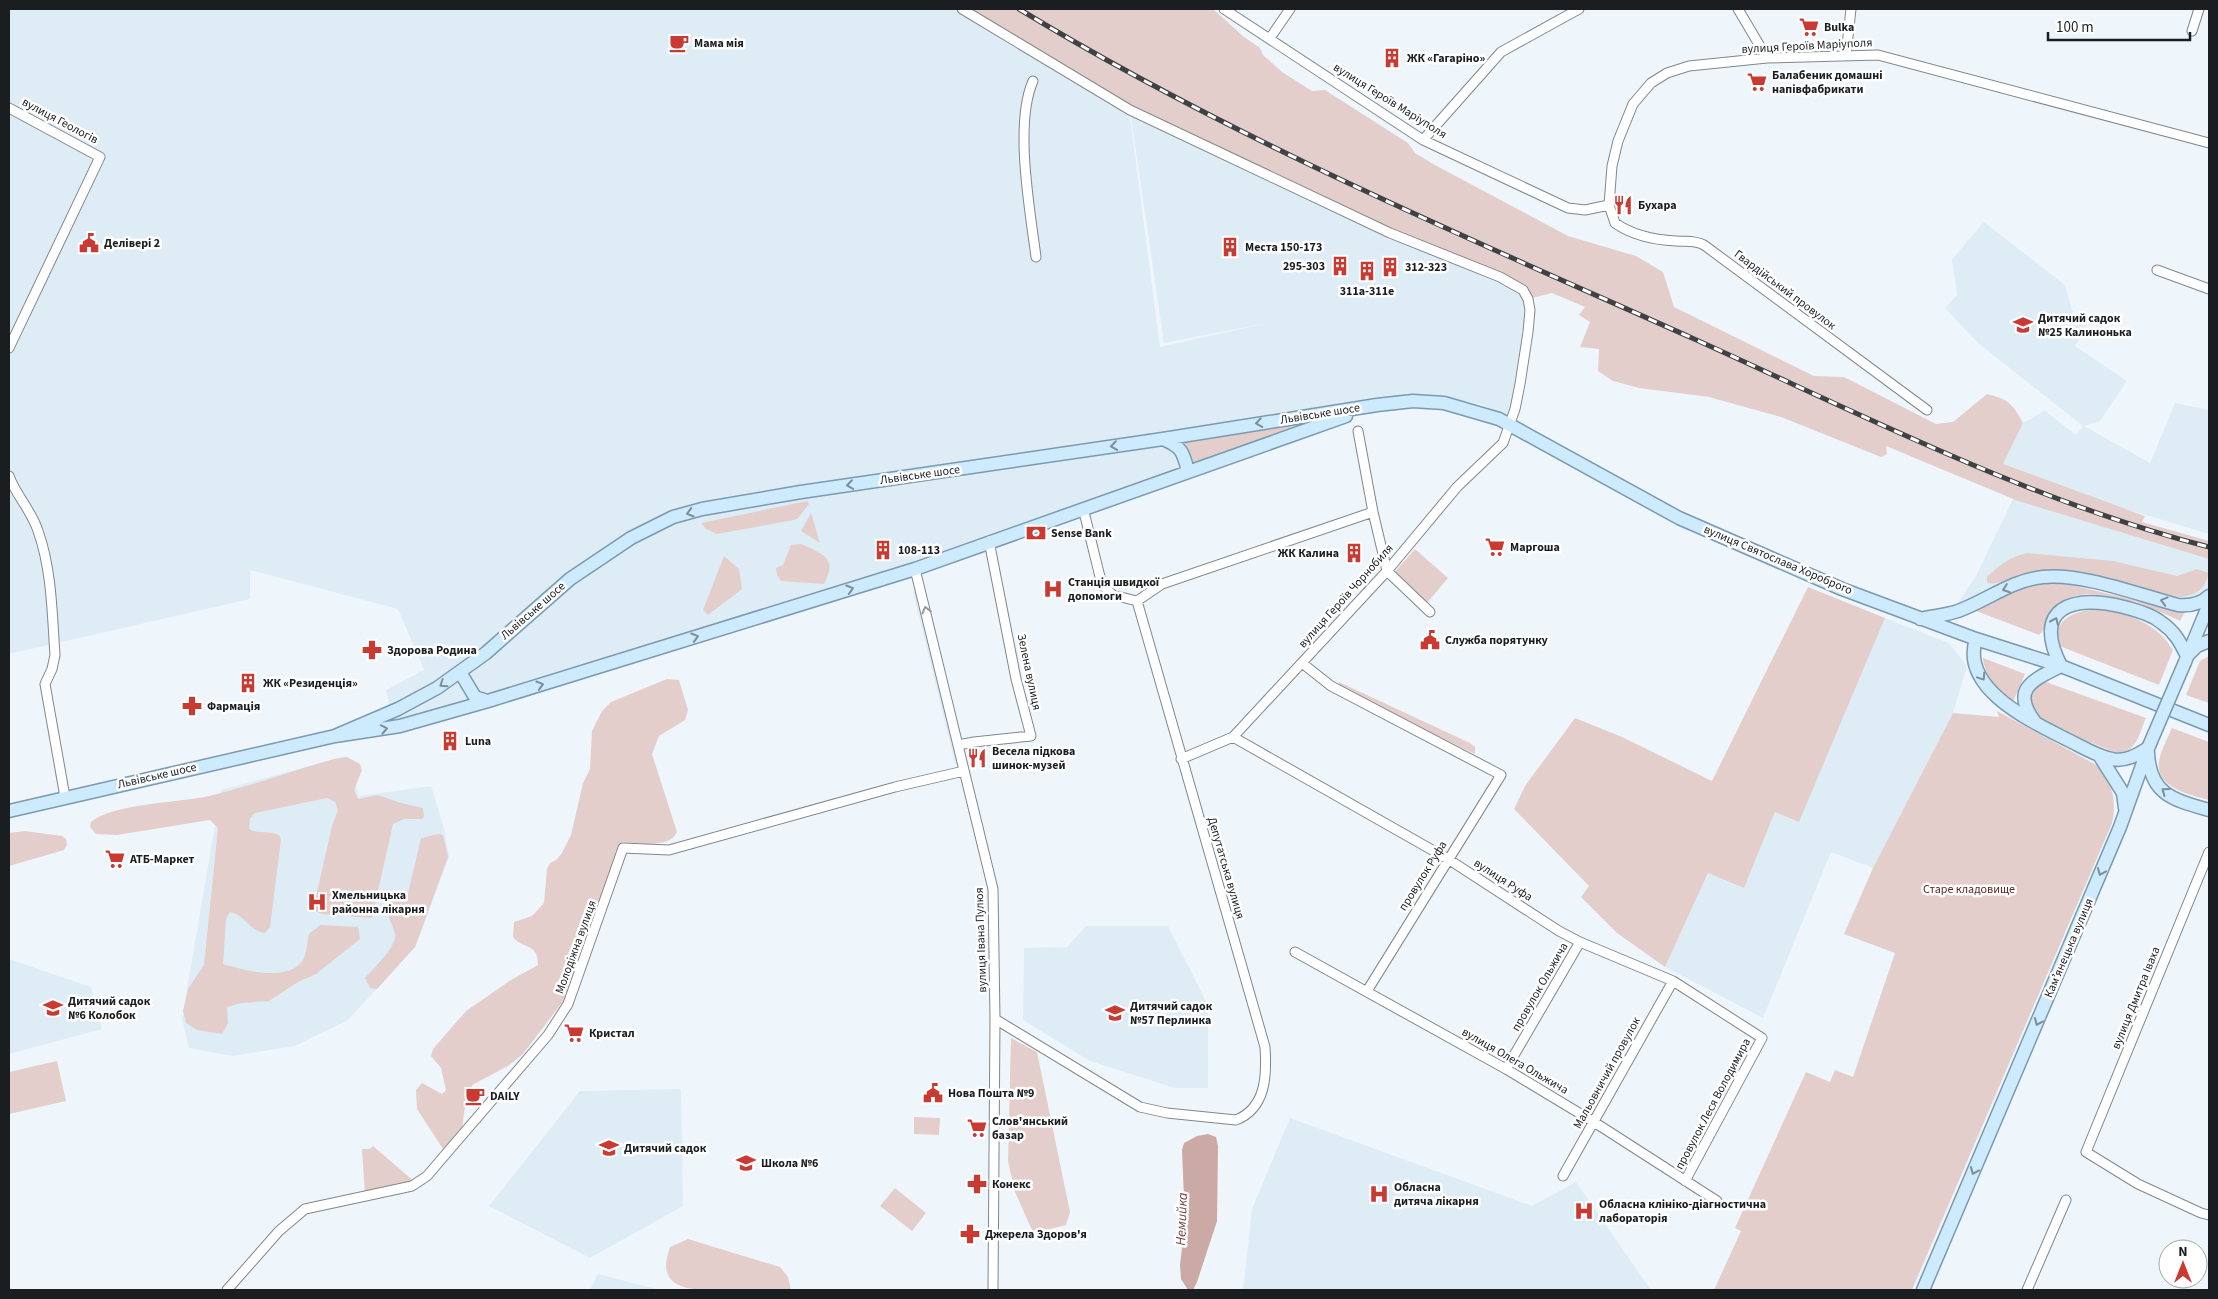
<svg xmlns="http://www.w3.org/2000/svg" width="2218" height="1299" font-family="'Source Sans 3',sans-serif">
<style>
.built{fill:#deecf6}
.green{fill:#e4cecb}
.water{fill:#cba9a4}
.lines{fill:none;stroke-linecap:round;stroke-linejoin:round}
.minor-casing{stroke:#81878c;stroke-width:11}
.primary-casing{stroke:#7a9aaf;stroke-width:15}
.minor{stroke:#fff;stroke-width:9}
.primary{stroke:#ceeafd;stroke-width:12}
.rail-casing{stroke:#3e4244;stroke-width:5}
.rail{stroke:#fff;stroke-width:3;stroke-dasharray:9;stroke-linecap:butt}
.primary-bridge-casing{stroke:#7a9aaf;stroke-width:15;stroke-linecap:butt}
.primary-bridge{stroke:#ceeafd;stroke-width:12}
.oneway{stroke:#7d8e9a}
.oneway2{stroke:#989a9b}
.labels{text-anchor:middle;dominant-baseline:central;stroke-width:5;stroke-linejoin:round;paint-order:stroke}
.poi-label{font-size:12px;font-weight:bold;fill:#1b1e20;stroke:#fff;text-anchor:start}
.street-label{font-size:12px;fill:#1b1e20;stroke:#fff}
.park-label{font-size:12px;fill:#5b2b25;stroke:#fff}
.water-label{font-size:14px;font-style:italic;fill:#73413b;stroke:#fff}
</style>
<rect width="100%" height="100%" fill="#eff6fb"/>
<!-- built -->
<path class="built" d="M9,9H953L1130,117L1160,347L1272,322L1164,343L1130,110L1523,290L1530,310L1512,418L1480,404L1444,397L1412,396L1352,405L914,565L487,697L394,723L386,690L424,670L398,609L250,570V599L9,654Z
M1984,222L2065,285L2074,317L2088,327L2075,346L2127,381L2100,421L2084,426L2150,463L2175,403L2209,410V534L2103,502L2002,464L2023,423L2041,413L2044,410L2076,435L2083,426L1979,344L1945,308L1957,295L1952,259Z
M2013,499L2209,559V592L2186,601L2067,574L1988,591L1957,604L1976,576Z
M918,591L960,763L955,764L913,592Z
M1885,618L1949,643L1967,666L1953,713L1873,868L1831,852L1763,1018L1665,967L1708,873L1744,888L1775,812L1799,821Z
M346,756L359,796L431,786L444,828L449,857L416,946L348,1020L295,1046L232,1056L189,1048L182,1019L221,790Z
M1086,926H1168L1208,1005V1088H1175L1090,1061L1023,1020L1024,948L1067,947Z
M9,959L91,987L102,1029L9,1054Z
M681,1089L683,1206L590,1258L489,1206L580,1091Z
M1290,1118L1532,1206L1576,1182L1651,1290H1243L1252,1209Z
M598,1274L660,1290H590Z"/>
<!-- green -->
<path class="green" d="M962,9H1213L1244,37L1260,48L1263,55L1282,72L1312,91L1325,90L1408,143L1415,153L1433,164L1568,236L1636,256L1663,272L1674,307L1814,376L1844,377L1936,424L1953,422L1987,394C2008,399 2013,404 2023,423L2003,464L2145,516L2142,522L2209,541V559L2018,501L1886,446L1887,454L1881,457L1781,417L1709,397L1639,388L1613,381L1598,371L1599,349L1580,347L1590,322L1579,315L1585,307L1552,293L1528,299L1523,290L1390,233L1130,110Z
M1377,405L1188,471L1172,443Z
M807,501L809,504L798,518L794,520L717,534L706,529L701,523Z
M811,513L820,543L801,531Z
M802,544C823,555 838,557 824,584L781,581L777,575L776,568L783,565L791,545Z
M1415,549L1448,578L1427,603L1393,574Z
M2027,553L2113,561L2177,576L2197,569L2209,573C2205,588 2198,595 2181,597L2042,572C2030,574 1995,586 1987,583V577C1999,565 2010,557 2027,553Z
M724,556L739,569L742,589L708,615L703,610Z
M2050,582L2063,583L2185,612L2180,621C2155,608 2089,582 2065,601C2059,606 2052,612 2048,618C2045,624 2045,630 2039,635L1976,611L1977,608C1999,595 2025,586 2050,582Z
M1808,587L1885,618L1799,822L1775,812L1744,888L1708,873L1665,967L1617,933L1581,897L1589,886L1514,809L1525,786L1575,718L1622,737L1712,781Z
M2099,609C2129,614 2157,623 2173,650L2159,685L2057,645C2054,617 2075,611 2099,609Z
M2209,656V703L2186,695L2200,661Z
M1983,658L2025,674L2012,704C1999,692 1984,676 1983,658Z
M667,679L679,680L688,710L685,720L659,736L652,754L677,832C670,849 637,843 622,842L618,849L567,996L523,1054L508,1066L472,1085L464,1112L462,1131L451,1149H443L417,1109L416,1090L422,1083L442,1094L446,1090L441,1068L431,1056L433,1049L466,1011L511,980L538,965C538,942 523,950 513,937L514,922L532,916L544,903L547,869L550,863L556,860L562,853L571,835L583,783L590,769L592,731L602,711L611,702Z
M1339,682L1470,743L1475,747V754L1369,703L1339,686Z
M2046,682L2146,718C2139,734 2136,755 2115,752C2099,746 2039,723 2032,711C2030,706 2030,700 2030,695C2030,686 2038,684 2046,682Z
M1997,711L2102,768C2112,786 2117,802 2112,823L1912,1290H1714L1741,1231L1735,1228L1806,1072L1830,1082L1835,1070L1853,1077L1895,953L1844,934L1873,868L1953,713L1999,717Z
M2172,728L2209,742V800C2193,796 2162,789 2159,769C2157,756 2167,740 2172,728Z
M347,757L360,764L362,770L354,790L358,799L378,795L401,803L423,808L424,817L422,819H404L393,824L372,918L322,914L315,911V901L332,826L338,810L335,802L327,798L255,813L250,818L249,829C258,834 269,831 279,835L281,839L270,927L265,933C249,931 245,915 230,912L226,919L223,964C244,970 288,983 303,960C307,953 307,942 309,934L320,925L358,927L360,939L316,974L298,982L269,1001L241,1003L227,1007L228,1023L222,1034L197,1030L186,1023L183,1011L188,989L204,965L218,828L210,820L117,835L96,834L90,827L91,822C113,803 180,803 209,796C251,786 292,771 334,759Z
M25,831L62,836L66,839L67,845L64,850L9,866V833Z
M438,834L443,835L448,857L415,947L377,989L370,988L365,978C372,970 398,945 395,934C393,924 385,914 388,904L390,901L407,898L421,838Z
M1011,1038L1037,1052L1070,1212L1066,1225L1038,1232L1032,1230L1015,1192L1008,1161Z
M57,1061L66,1101L9,1114V1072Z
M914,1117L940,1118L939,1135L914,1134Z
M373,1146L416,1183L365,1195L362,1149H370Z
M895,1188L926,1213L912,1231L880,1206Z
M688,1239L780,1267L788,1277L791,1290C766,1290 693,1296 675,1283C662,1274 666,1259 670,1247Z"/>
<!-- water -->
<path class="water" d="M1208,1134L1216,1137L1218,1146L1217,1221L1197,1282L1193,1290H1188L1181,1279L1180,1265L1185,1222L1182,1150L1184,1143L1197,1136Z"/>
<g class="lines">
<defs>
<path id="minor" d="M962,9L1130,110L1390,233L1500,277L1523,290L1528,299L1530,310L1528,332L1520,384L1515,409L1503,443L1457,487L1387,571L1233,737L1181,759
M1224,9L1423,140L1568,208L1585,210L1609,205
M1738,9L1767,58
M2192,31L2199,9
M1270,38L1290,9
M1846,55L1851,9
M1033,81C1014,124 1030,210 1036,257
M9,108L100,157L9,348
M1423,140L1501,52L1579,9
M2157,270L2209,289
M1927,410L1704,245C1694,240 1686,242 1676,241C1655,240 1632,235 1615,223L1609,205L1612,166L1618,141L1633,104L1651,83L1667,73L1689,66L1767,58L1878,55L2209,143
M1358,431L1373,512L1387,571L1430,612
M9,476C15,494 32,511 38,531C52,570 52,614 55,655L52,669L45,684L65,797
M1083,508L1102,585L1113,595L1137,601
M915,569L993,889L995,1019L993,1290
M1302,663L1331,686L1501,775L1367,991
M1233,737L1448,859L1559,931L1580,942L1673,981L1762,1038L1685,1181
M958,745L974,742L1031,736L1016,679L989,541
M2209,852L2086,1152L2138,1184L2201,1213L2209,1215
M1295,952L1506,1069L1594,1122L1717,1201
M995,1019L1140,1107L1167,1113L1236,1120C1266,1108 1267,1076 1265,1047L1137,601L1162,584L1373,512
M1506,1069L1580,942
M1563,1176L1673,981
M227,1290L279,1231L305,1209L412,1186L427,1176L548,1035L568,1004L623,848L669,850L895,787L964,771
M2027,1290L2066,1200"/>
<path id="primary" d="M1163,439C1182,447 1183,452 1188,471
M1920,619C1933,616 1946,615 1958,611C1986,601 2012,580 2043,577C2083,573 2139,595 2178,605C2190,606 2201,604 2209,596
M1976,639C1960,689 2031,721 2066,739C2081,746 2096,756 2112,759C2125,762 2137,755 2148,748
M2189,654L2197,646L2209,641
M2185,662L2209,604
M2061,666C2031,607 2073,594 2124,607C2137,611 2151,614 2162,623C2175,632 2180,642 2187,656
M460,672L475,697L487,701
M2035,722C2010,689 2033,680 2061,666
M335,736L398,709L437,688L486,653L570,579L631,538L673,517L702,509L801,492L1163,439L1377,405L1413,401L1444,403L1499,419L1679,518L1842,589L1976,639L2061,666L2209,725
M2148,753C2150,795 2174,800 2209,810
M2099,755L2123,793L2125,808
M9,811L335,736L400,726L488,701L915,569L1346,416
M1923,1290L2120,827L2149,746"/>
</defs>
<!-- minor casing -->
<use href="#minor" class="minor-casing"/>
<!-- primary casing -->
<use href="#primary" class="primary-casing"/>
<!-- minor -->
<use href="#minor" class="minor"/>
<!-- primary -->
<use href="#primary" class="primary"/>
<defs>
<path id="rail" d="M1019,9C1233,139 1464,236 1692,338C1859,413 2032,502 2209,547"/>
</defs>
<!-- rail casing -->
<use href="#rail" class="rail-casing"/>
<!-- rail -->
<use href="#rail" class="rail"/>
<defs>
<path id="primary-bridge" d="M2149,746L2185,662"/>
</defs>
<!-- primary-bridge casing -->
<use href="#primary-bridge" class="primary-bridge-casing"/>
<!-- primary-bridge -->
<use href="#primary-bridge" class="primary-bridge"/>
</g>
<!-- one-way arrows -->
<defs><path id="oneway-chevron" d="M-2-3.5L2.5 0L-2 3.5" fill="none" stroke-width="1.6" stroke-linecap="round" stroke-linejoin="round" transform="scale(1.25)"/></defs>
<g class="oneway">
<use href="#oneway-chevron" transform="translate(1259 423) rotate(171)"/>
<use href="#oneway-chevron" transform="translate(1114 446) rotate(172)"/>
<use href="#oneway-chevron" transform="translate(850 485) rotate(172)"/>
<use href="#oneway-chevron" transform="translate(690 513) rotate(164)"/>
<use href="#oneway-chevron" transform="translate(850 589) rotate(-17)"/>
<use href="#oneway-chevron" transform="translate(2006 589) rotate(160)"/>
<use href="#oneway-chevron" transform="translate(2164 601) rotate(-165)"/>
<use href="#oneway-chevron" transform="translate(2055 621) rotate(-66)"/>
<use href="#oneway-chevron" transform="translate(695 637) rotate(-17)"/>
<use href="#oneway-chevron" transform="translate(1982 677) rotate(56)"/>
<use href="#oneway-chevron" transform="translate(443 684) rotate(146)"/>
<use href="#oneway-chevron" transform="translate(540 685) rotate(-17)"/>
<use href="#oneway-chevron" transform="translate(384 729) rotate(-11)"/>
<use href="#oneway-chevron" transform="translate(2165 791) rotate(-144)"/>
<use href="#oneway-chevron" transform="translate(2101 872) rotate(113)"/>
<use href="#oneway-chevron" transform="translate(2038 1022) rotate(113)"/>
<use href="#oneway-chevron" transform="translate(1974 1171) rotate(113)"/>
</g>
<use class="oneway2" href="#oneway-chevron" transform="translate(926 610) rotate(-104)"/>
<!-- icons -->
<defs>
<symbol id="supermarket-bare" viewBox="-9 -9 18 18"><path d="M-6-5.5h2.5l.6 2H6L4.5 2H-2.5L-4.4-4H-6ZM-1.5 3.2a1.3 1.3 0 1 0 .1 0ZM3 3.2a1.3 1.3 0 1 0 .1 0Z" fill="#c93b32" stroke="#fff" stroke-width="2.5" paint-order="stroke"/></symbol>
<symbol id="cafe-bare" viewBox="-9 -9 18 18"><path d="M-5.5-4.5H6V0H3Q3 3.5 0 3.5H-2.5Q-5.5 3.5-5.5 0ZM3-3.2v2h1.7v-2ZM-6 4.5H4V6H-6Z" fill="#c93b32" stroke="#fff" stroke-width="2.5" paint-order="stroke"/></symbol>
<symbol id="building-bare" viewBox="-9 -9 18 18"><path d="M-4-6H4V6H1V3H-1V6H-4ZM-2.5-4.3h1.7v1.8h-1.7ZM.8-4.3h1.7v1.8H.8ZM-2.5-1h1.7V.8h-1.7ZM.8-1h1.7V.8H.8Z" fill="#c93b32" stroke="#fff" stroke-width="2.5" paint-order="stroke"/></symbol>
<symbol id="restaurant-bare" viewBox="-9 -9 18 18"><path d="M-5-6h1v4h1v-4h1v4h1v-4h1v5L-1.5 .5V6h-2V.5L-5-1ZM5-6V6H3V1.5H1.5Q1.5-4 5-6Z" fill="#c93b32" stroke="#fff" stroke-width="2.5" paint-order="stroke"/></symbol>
<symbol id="civic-bare" viewBox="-9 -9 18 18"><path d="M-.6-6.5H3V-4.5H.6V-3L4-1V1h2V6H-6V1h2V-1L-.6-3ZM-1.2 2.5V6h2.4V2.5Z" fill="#c93b32" stroke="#fff" stroke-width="2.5" paint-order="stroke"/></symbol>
<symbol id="school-bare" viewBox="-9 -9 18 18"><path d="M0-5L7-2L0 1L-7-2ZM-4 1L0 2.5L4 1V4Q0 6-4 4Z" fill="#c93b32" stroke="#fff" stroke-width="2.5" paint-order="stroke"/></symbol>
<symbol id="bank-bare" viewBox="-9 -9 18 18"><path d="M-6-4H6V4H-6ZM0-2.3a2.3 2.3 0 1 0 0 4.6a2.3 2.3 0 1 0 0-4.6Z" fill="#c93b32" stroke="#fff" stroke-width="2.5" paint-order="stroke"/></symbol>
<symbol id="hospital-bare" viewBox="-9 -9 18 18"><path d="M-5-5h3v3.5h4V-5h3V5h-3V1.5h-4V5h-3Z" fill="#c93b32" stroke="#fff" stroke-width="2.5" paint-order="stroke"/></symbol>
<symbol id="pharmacy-bare" viewBox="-9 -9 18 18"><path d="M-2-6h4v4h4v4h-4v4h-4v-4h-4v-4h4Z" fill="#c93b32" stroke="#fff" stroke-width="2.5" paint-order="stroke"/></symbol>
</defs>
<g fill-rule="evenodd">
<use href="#supermarket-bare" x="1795" y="13" width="28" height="28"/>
<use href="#cafe-bare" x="665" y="29" width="28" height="28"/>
<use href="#building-bare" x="1378" y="44" width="28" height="28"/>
<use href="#supermarket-bare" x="1743" y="68" width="28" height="28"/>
<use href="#restaurant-bare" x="1609" y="191" width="28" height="28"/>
<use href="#civic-bare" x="75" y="229" width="28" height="28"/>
<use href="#building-bare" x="1216" y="233" width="28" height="28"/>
<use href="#building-bare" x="1326" y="252" width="28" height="28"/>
<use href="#building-bare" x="1376" y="253" width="28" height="28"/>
<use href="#building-bare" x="1353" y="257" width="28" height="28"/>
<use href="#school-bare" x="2009" y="311" width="28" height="28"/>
<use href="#bank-bare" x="1022" y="519" width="28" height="28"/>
<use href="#supermarket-bare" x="1481" y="533" width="28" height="28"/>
<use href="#building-bare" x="869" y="536" width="28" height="28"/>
<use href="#building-bare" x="1340" y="539" width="28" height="28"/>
<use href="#hospital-bare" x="1039" y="575" width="28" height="28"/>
<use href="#civic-bare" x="1416" y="626" width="28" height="28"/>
<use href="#pharmacy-bare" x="358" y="636" width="28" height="28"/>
<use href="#building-bare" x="234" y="669" width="28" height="28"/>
<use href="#pharmacy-bare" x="178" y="692" width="28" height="28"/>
<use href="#building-bare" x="436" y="727" width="28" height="28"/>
<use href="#restaurant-bare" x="963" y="744" width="28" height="28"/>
<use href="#supermarket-bare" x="101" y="845" width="28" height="28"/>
<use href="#hospital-bare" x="303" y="888" width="28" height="28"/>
<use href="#school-bare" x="39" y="994" width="28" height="28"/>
<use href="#school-bare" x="1101" y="999" width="28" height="28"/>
<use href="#supermarket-bare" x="560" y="1019" width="28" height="28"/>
<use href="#civic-bare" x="919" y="1079" width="28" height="28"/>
<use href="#cafe-bare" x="461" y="1082" width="28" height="28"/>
<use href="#supermarket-bare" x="963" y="1114" width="28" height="28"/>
<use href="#school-bare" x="595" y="1134" width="28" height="28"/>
<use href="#school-bare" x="732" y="1149" width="28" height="28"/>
<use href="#pharmacy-bare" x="963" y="1170" width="28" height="28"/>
<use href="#hospital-bare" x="1365" y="1180" width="28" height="28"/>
<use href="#hospital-bare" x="1570" y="1197" width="28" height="28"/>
<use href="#pharmacy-bare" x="956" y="1220" width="28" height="28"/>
</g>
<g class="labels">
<!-- poi labels -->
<g class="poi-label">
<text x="1824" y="27">Bulka</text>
<text x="694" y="43">Мама мія</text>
<text x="1407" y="58">ЖК «Гагаріно»</text>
<text x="1772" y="75">Балабеник домашні<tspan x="1772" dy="14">напівфабрикати</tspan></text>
<text x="1638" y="205">Бухара</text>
<text x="104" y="243">Делівері 2</text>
<text x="1245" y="247">Места 150-173</text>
<text x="1325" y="266" text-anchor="end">295-303</text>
<text x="1405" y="267">312-323</text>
<text x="1367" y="291" text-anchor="middle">311а-311е</text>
<text x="2038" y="318">Дитячий садок<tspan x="2038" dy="14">№25 Калинонька</tspan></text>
<text x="1051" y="533">Sense Bank</text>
<text x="1510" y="547">Маргоша</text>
<text x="898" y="550">108-113</text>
<text x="1339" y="553" text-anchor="end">ЖК Калина</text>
<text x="1068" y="582">Станція швидкої<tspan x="1068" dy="14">допомоги</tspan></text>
<text x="1445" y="640">Служба порятунку</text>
<text x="387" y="650">Здорова Родина</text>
<text x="263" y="683">ЖК «Резиденція»</text>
<text x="207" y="706">Фармація</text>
<text x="465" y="741">Luna</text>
<text x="992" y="751">Весела підкова<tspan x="992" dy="14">шинок-музей</tspan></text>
<text x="130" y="859">АТБ-Маркет</text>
<text x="332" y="895">Хмельницька<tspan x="332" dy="14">районна лікарня</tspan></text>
<text x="68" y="1001">Дитячий садок<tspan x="68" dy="14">№6 Колобок</tspan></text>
<text x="1130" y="1006">Дитячий садок<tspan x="1130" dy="14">№57 Перлинка</tspan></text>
<text x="589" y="1033">Кристал</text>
<text x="948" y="1093">Нова Пошта №9</text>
<text x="490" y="1096">DAILY</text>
<text x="992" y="1121">Слов'янський<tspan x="992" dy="14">базар</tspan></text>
<text x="624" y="1148">Дитячий садок</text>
<text x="761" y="1163">Школа №6</text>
<text x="992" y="1184">Конекс</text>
<text x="1394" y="1187">Обласна<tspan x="1394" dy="14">дитяча лікарня</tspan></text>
<text x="1599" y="1204">Обласна клініко-діагностична<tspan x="1599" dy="14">лабораторія</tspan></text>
<text x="985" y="1234">Джерела Здоров'я</text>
</g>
<!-- street labels -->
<g class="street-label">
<text transform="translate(1807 46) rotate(-3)">вулиця Героїв Маріуполя</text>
<text transform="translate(1390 101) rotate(32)">вулиця Героїв Маріуполя</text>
<text transform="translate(60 121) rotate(28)">вулиця Геологів</text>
<text transform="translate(1785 290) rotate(37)">Гвардійський провулок</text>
<text transform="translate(1320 414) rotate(-9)">Львівське шосе</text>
<text transform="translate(920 475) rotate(-8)">Львівське шосе</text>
<text transform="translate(1778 560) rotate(23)">вулиця Святослава Хороброго</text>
<text transform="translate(1346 596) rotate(-48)">вулиця Героїв Чорнобиля</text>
<text transform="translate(533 611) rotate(-41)">Львівське шосе</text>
<text transform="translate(1029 672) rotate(78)">Зелена вулиця</text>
<text transform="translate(157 776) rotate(-13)">Львівське шосе</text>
<text transform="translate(1226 868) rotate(74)">Депутатська вулиця</text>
<text transform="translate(1423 876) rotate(-58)">провулок Руфа</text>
<text transform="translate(1503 880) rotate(33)">вулиця Руфа</text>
<text transform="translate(981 940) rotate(-92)">вулиця Івана Пулюя</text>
<text transform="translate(576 947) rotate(-70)">Молодіжна вулиця</text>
<text transform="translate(2069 948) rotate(-67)">Камʼянецька вулиця</text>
<text transform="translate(1540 987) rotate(-60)">провулок Ольжича</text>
<text transform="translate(2136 998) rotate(-68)">вулиця Дмитра Іваха</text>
<text transform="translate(1515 1061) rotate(30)">вулиця Олега Ольжича</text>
<text transform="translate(1607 1073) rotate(-61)">Мальовничий провулок</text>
<text transform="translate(1713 1104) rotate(-62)">провулок Леся Володимира</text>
</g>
<!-- park labels -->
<g class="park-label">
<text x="1969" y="889">Старе кладовище</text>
</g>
<!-- water labels -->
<g class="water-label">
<text transform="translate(1182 1219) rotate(-88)">Немийка</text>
</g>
</g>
<!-- border -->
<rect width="2218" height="1299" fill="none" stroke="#1b1e20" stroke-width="20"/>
<!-- north arrow -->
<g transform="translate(2183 1264)"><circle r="24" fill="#ffffff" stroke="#a4a5a6"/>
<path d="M0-4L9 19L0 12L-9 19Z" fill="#c93b32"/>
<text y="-8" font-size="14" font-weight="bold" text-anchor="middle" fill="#1b1e20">N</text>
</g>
<!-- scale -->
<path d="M2048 32v8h142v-8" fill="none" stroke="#1b1e20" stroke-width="2.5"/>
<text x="2056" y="32" font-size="15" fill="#1b1e20" stroke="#ffffff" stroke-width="4" paint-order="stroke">100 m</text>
</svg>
